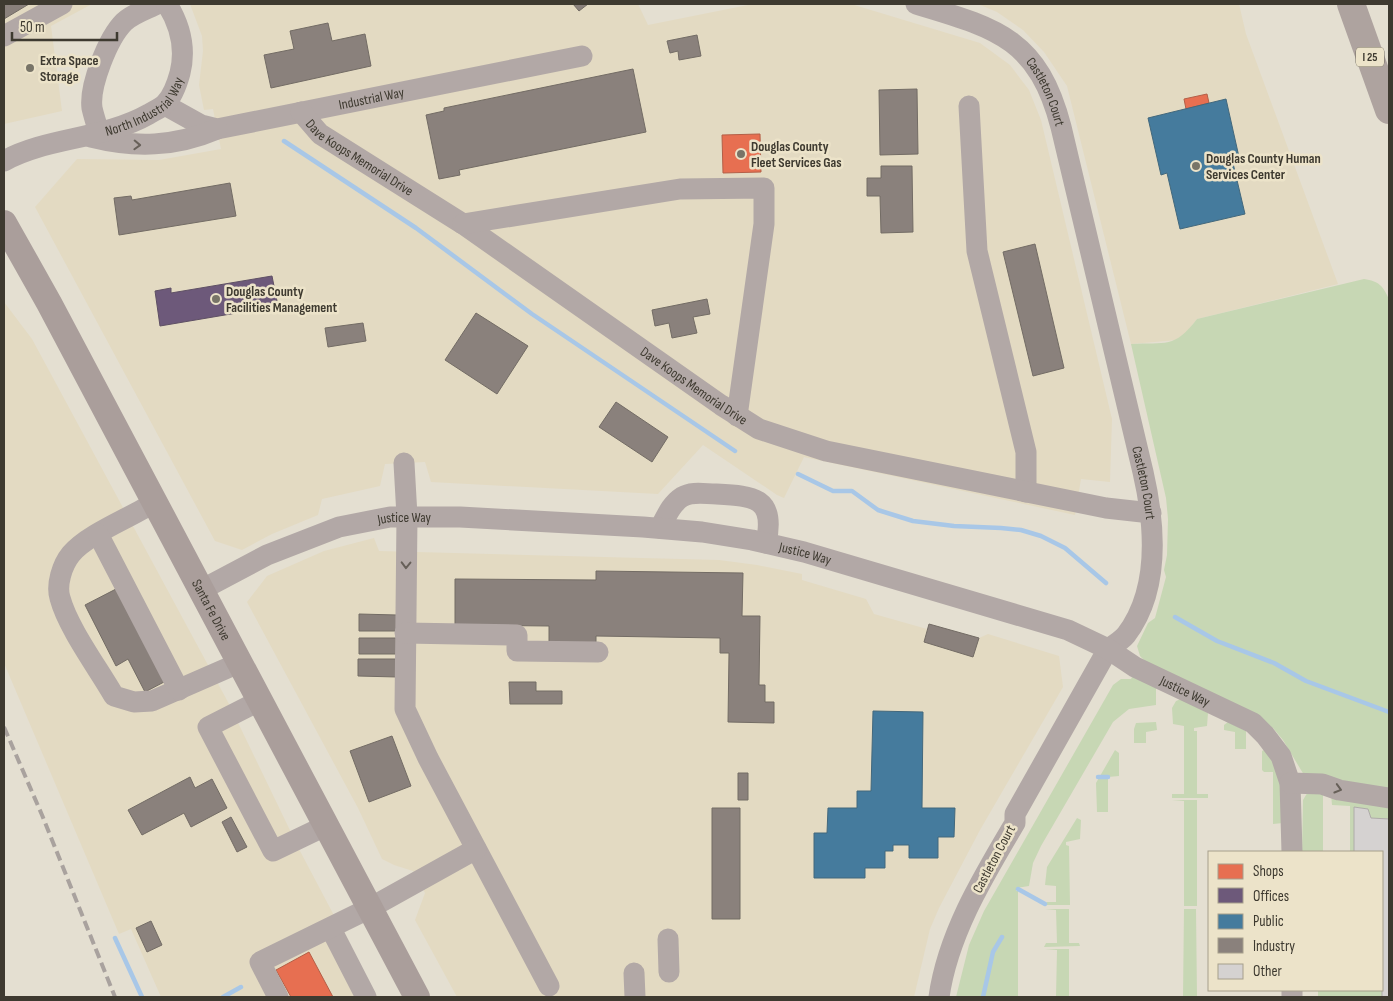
<svg xmlns="http://www.w3.org/2000/svg" width="1393" height="1001" font-family="'Sofia Sans Condensed',sans-serif">
<style>
.built{fill:#e3dac2}
.green{fill:#c7d7b4}
.shops{fill:#e76f51;stroke:#b45f47}
.offices{fill:#6d597a;stroke:#5f5064}
.public{fill:#457b9d;stroke:#43687c}
.industry{fill:#8a817c;stroke:#736c65}
.lines{fill:none;stroke-linecap:round;stroke-linejoin:round}
.stream{stroke:#a8c7e7;stroke-width:4.5}
.building{fill:#d5d2d1;stroke:#aeaba9}
.minor{stroke:#b2a8a6;stroke-width:21}
.major{stroke:#aa9e9b;stroke-width:26}
.highway{stroke:#aea39f;stroke-width:28}
.rail{stroke:#a9a29e;stroke-width:4;stroke-dasharray:10 5;stroke-linecap:butt}
.oneway{stroke:#676059}
.poi-dot{fill:#787468;stroke:#ece3c9;stroke-width:2}
.labels{text-anchor:middle;dominant-baseline:central;stroke-width:5;stroke-linejoin:round;paint-order:stroke}
.shield{fill:#ece3c9;stroke:#726d5e;stroke-width:1}
.shield-label{font-size:12px;font-weight:bold;fill:#3e3a30}
.poi-label{font-size:14px;font-weight:bold;fill:#3e3a30;stroke:#ece3c9;text-anchor:start}
.street-label{font-size:14px;fill:#3e3a30;stroke:#ece3c9}
</style>
<rect width="100%" height="100%" fill="#e4dfd1"/>
<!-- built -->
<path class="built" d="M4,4H92L51,26L62,111L4,124Z
M190,4H638L648,25L753,4H851L980,43L1010,65L1029,90L1041,120L1112,419L1110,482L1081,479L1075,515L804,457L784,498L777,495L703,445L658,494L431,482L425,462L385,464L380,486L322,499L318,515L272,534L242,550L215,541L35,207L77,159L159,160L221,149L213,109L204,110L199,85L203,51L202,36Z
M978,4H1239L1246,34L1338,284L1197,319L1184,336L1177,340L1131,344L1067,86L1044,52L1023,30L997,12Z
M4,302L32,339L229,704L300,851L377,997H161L131,929L119,934L4,663Z
M374,538L379,551L719,560L757,565L802,574V580L866,599L874,614L927,629L929,624L979,638L988,634L1059,656L1063,687L980,830L939,908L930,929L914,997H457L415,920L425,893L413,871L394,865L382,859L358,808L247,602L267,576L324,551Z"/>
<!-- green -->
<path class="green" d="M1364,279C1379,281 1383,286 1389,299V794L1304,775L1283,740L1273,728L1145,661L1140,656L1137,646L1148,623L1155,618L1166,577L1164,570L1167,555L1168,519L1166,498L1131,344C1166,342 1174,349 1197,319Z
M1133,675L1156,687V705L1129,709L1113,722L1041,846L1033,863L1029,886L1016,888V891H1018V997H956L969,945L984,911L1113,685L1121,679H1131Z
M1181,699L1208,713L1207,726L1194,728V731H1197V794H1208V798H1172V794H1184V726L1173,724L1172,708L1176,701Z
M1156,722L1157,730L1146,732V743H1134V729L1136,723Z
M1228,722L1246,731V749H1235V732L1224,730V725Z
M1266,749L1281,776L1283,823L1273,824V772H1264L1262,770V751Z
M1115,750L1119,753V776L1108,777V812H1097L1096,783Z
M1309,790L1323,793V852H1302L1303,800Z
M1331,794L1389,804V819L1371,818L1368,809L1355,807L1354,852H1350V806L1332,805Z
M1172,800H1197V906H1184V801Z
M1077,818L1081,820L1080,839L1066,842V845L1069,846L1070,905H1045L1047,902H1056V886L1045,885L1047,867Z
M1045,909H1069V943H1079L1080,946L1044,947L1046,943H1057L1056,910Z
M1184,909H1196L1197,997H1183Z
M1045,949H1069V997H1056L1057,950Z
M1318,990H1382V997H1318Z"/>
<!-- shops -->
<path class="shops" d="M1207,94L1209,103L1186,109L1184,99Z
M760,134L761,172L723,173L722,135Z
M309,952L333,997H291L276,970Z"/>
<!-- offices -->
<path class="offices" d="M272,276L278,306L160,326L155,291L171,288V293Z"/>
<!-- public -->
<path class="public" d="M1226,99L1239,157L1232,159L1245,214L1180,229L1167,173L1161,175L1148,118Z
M873,711L923,712L922,808H955L954,837H938V858H909V845H893V851H885V868H865V878H814V833H827L828,808H857V791H871Z"/>
<!-- industry -->
<path class="industry" d="M4,4H29L4,19Z
M573,4H588L579,11Z
M328,23L332,41L365,34L371,66L271,88L264,55L294,49L290,31Z
M697,35L701,56L679,60L678,51L670,53L667,41Z
M633,69L646,132L459,170L460,175L439,179L426,115L444,111V108Z
M917,89L918,154L880,155L879,90Z
M881,166H912L913,232L881,233L880,196H867V178H881Z
M230,183L236,216L119,235L114,198L131,196L132,200Z
M1035,244L1064,368L1033,376L1003,252Z
M707,299L710,314L693,317L697,333L672,338L669,323L655,326L652,310Z
M476,313L528,346L497,394L445,360Z
M363,323L366,341L328,347L325,328Z
M616,402L668,437L652,462L599,427Z
M596,571L743,573L742,616H760L759,685H765V702H774V723L728,722L729,653H720V638L596,636V644L549,643V626L455,625V579L596,580Z
M116,589L164,682L145,692L128,659L116,666L85,605Z
M359,614L397,615V631H359Z
M929,624L979,638L973,657L924,642Z
M359,638H396V654H359Z
M358,659H397V677L358,676Z
M509,682H536V691H562V704H510Z
M392,736L411,786L369,802L350,751Z
M738,773H748V800H738Z
M190,777L195,788L212,779L227,808L191,827L184,813L142,835L128,810Z
M712,808H740V919H712Z
M231,817L247,847L237,852L222,822Z
M151,921L162,945L147,952L136,928Z"/>
<g class="lines">
<!-- stream -->
<path class="stream" d="M284,141L416,228L532,314L735,451
M798,474L833,491H852L878,510L913,521L954,526L1001,528L1021,530L1041,536L1065,548L1106,583
M1175,617L1217,641L1274,663L1306,681L1389,712
M1098,777H1108
M1018,889L1045,904
M115,938L142,997
M223,997L241,987
M983,997L993,952L1002,937"/>
</g>
<!-- building -->
<path class="building" d="M1354,807L1368,809L1371,818L1389,819V997H1382V852H1354Z"/>
<g class="lines">
<!-- minor -->
<g class="minor">
<path id="s1" d="M916,4C996,28 1038,38 1061,127L1143,472C1155,524 1161,589 1126,635C1122,640 1114,645 1108,649L1015,814V823C983,877 948,934 939,997"/>
<path d="M4,36L62,4"/>
<path id="s2" d="M165,105L201,125L217,129L582,56"/>
<path d="M969,106L977,251L1026,452V492"/>
<path id="s3" d="M301,112L320,134L463,224L721,405L759,429L826,451L1106,508L1151,513"/>
<path d="M99,134C97,125 94,117 92,108C89,86 108,38 124,22C132,14 147,9 157,4"/>
<path d="M91,137C135,148 175,147 217,129"/>
<path id="s4" d="M4,161C47,137 103,140 149,114C154,111 161,108 165,104C173,96 177,84 180,73C186,49 180,25 167,4"/>
<path d="M463,224L680,189L764,188V224L737,416"/>
<path d="M404,463L407,516L405,709L428,758L549,986"/>
<path d="M143,509C122,521 86,536 71,554C62,565 56,585 60,598C68,628 98,668 114,696L134,702L152,701L239,663"/>
<path d="M660,528C666,517 671,504 682,497C692,491 705,494 716,494C754,496 776,497 766,543"/>
<path d="M98,534L179,690"/>
<path id="s5" d="M201,590L267,555L339,527L390,517H460L643,527L702,532L752,540L804,552L1068,630L1108,649L1135,667L1253,723L1265,735L1281,756L1290,783L1292,852"/>
<path d="M405,633L517,635V651L598,652"/>
<path d="M259,701L208,727L273,851L325,826"/>
<path d="M1290,783L1322,784L1339,790L1389,798"/>
<path d="M331,929L366,997"/>
<path d="M668,939L669,972"/>
<path d="M634,973L635,997"/>
<path d="M278,997L260,962L370,908L476,849"/>
<path d="M1292,997V990"/>
</g>
<!-- major -->
<path class="major" id="s6" d="M4,223L49,303L417,997"/>
<!-- highway -->
<path class="highway" d="M1351,4L1389,110"/>
<!-- rail -->
<path class="rail" d="M4,727L42,815L115,997"/>
</g>
<!-- one-way arrows -->
<defs><path id="oneway-chevron" d="M-2-3.5L2.5 0L-2 3.5" fill="none" stroke-width="1.6" stroke-linecap="round" stroke-linejoin="round" transform="scale(1.25)"/></defs>
<g class="oneway">
<use href="#oneway-chevron" transform="translate(137 145) rotate(2)"/>
<use href="#oneway-chevron" transform="translate(406 565) rotate(91)"/>
<use href="#oneway-chevron" transform="translate(1338 789) rotate(16)"/>
</g>
<!-- markers -->
<g class="poi-dot">
<circle cx="30" cy="68" r="5"/>
<circle cx="741" cy="154" r="5"/>
<circle cx="1196" cy="166" r="5"/>
<circle cx="216" cy="299" r="5"/>
</g>
<g class="labels">
<!-- shield labels -->
<rect class="shield" x="1356" y="47.5" width="28" height="19" rx="4"/>
<g class="shield-label">
<text x="1370" y="57">I 25</text>
</g>
<!-- poi labels -->
<g class="poi-label">
<text x="40" y="60">Extra Space<tspan x="40" dy="16">Storage</tspan></text>
<text x="751" y="146">Douglas County<tspan x="751" dy="16">Fleet Services Gas</tspan></text>
<text x="1206" y="158">Douglas County Human<tspan x="1206" dy="16">Services Center</tspan></text>
<text x="226" y="291">Douglas County<tspan x="226" dy="16">Facilities Management</tspan></text>
</g>
<!-- street labels -->
<g class="street-label">
<text stroke="none"><textPath href="#s1" startOffset="165">Castleton Court</textPath></text>
<text stroke="none"><textPath href="#s2" startOffset="215">Industrial Way</textPath></text>
<text stroke="none"><textPath href="#s4" startOffset="154">North Industrial Way</textPath></text>
<text stroke="none"><textPath href="#s3" startOffset="75">Dave Koops Memorial Drive</textPath></text>
<text stroke="none"><textPath href="#s3" startOffset="480">Dave Koops Memorial Drive</textPath></text>
<text stroke="none"><textPath href="#s1" startOffset="569">Castleton Court</textPath></text>
<text stroke="none"><textPath href="#s5" startOffset="218">Justice Way</textPath></text>
<text stroke="none"><textPath href="#s5" startOffset="622">Justice Way</textPath></text>
<text stroke="none"><textPath href="#s6" startOffset="439">Santa Fe Drive</textPath></text>
<text stroke="none"><textPath href="#s5" startOffset="1028">Justice Way</textPath></text>
<text transform="translate(994 859) rotate(-62)">Castleton Court</text>
</g>
</g>
<!-- border -->
<rect width="1393" height="1001" fill="none" stroke="#3e3a30" stroke-width="10"/>
<!-- legend -->
<rect x="1208" y="851" width="175" height="140" fill="#ece3c9" stroke="#a69f8c"/>
<rect x="1218" y="864" width="25" height="15" fill="#e76f51" stroke="#a69f8c"/>
<text x="1253" y="876" font-size="15" fill="#3e3a30">Shops</text>
<rect x="1218" y="888" width="25" height="15" fill="#6d597a" stroke="#a69f8c"/>
<text x="1253" y="901" font-size="15" fill="#3e3a30">Offices</text>
<rect x="1218" y="914" width="25" height="15" fill="#457b9d" stroke="#a69f8c"/>
<text x="1253" y="926" font-size="15" fill="#3e3a30">Public</text>
<rect x="1218" y="938" width="25" height="15" fill="#8a817c" stroke="#a69f8c"/>
<text x="1253" y="951" font-size="15" fill="#3e3a30">Industry</text>
<rect x="1218" y="964" width="25" height="15" fill="#d5d2d1" stroke="#a69f8c"/>
<text x="1253" y="976" font-size="15" fill="#3e3a30">Other</text>
<!-- scale -->
<path d="M12 32v8h105v-8" fill="none" stroke="#3e3a30" stroke-width="2.5"/>
<text x="20" y="32" font-size="15" fill="#3e3a30" stroke="#ece3c9" stroke-width="4" paint-order="stroke">50 m</text>
</svg>
